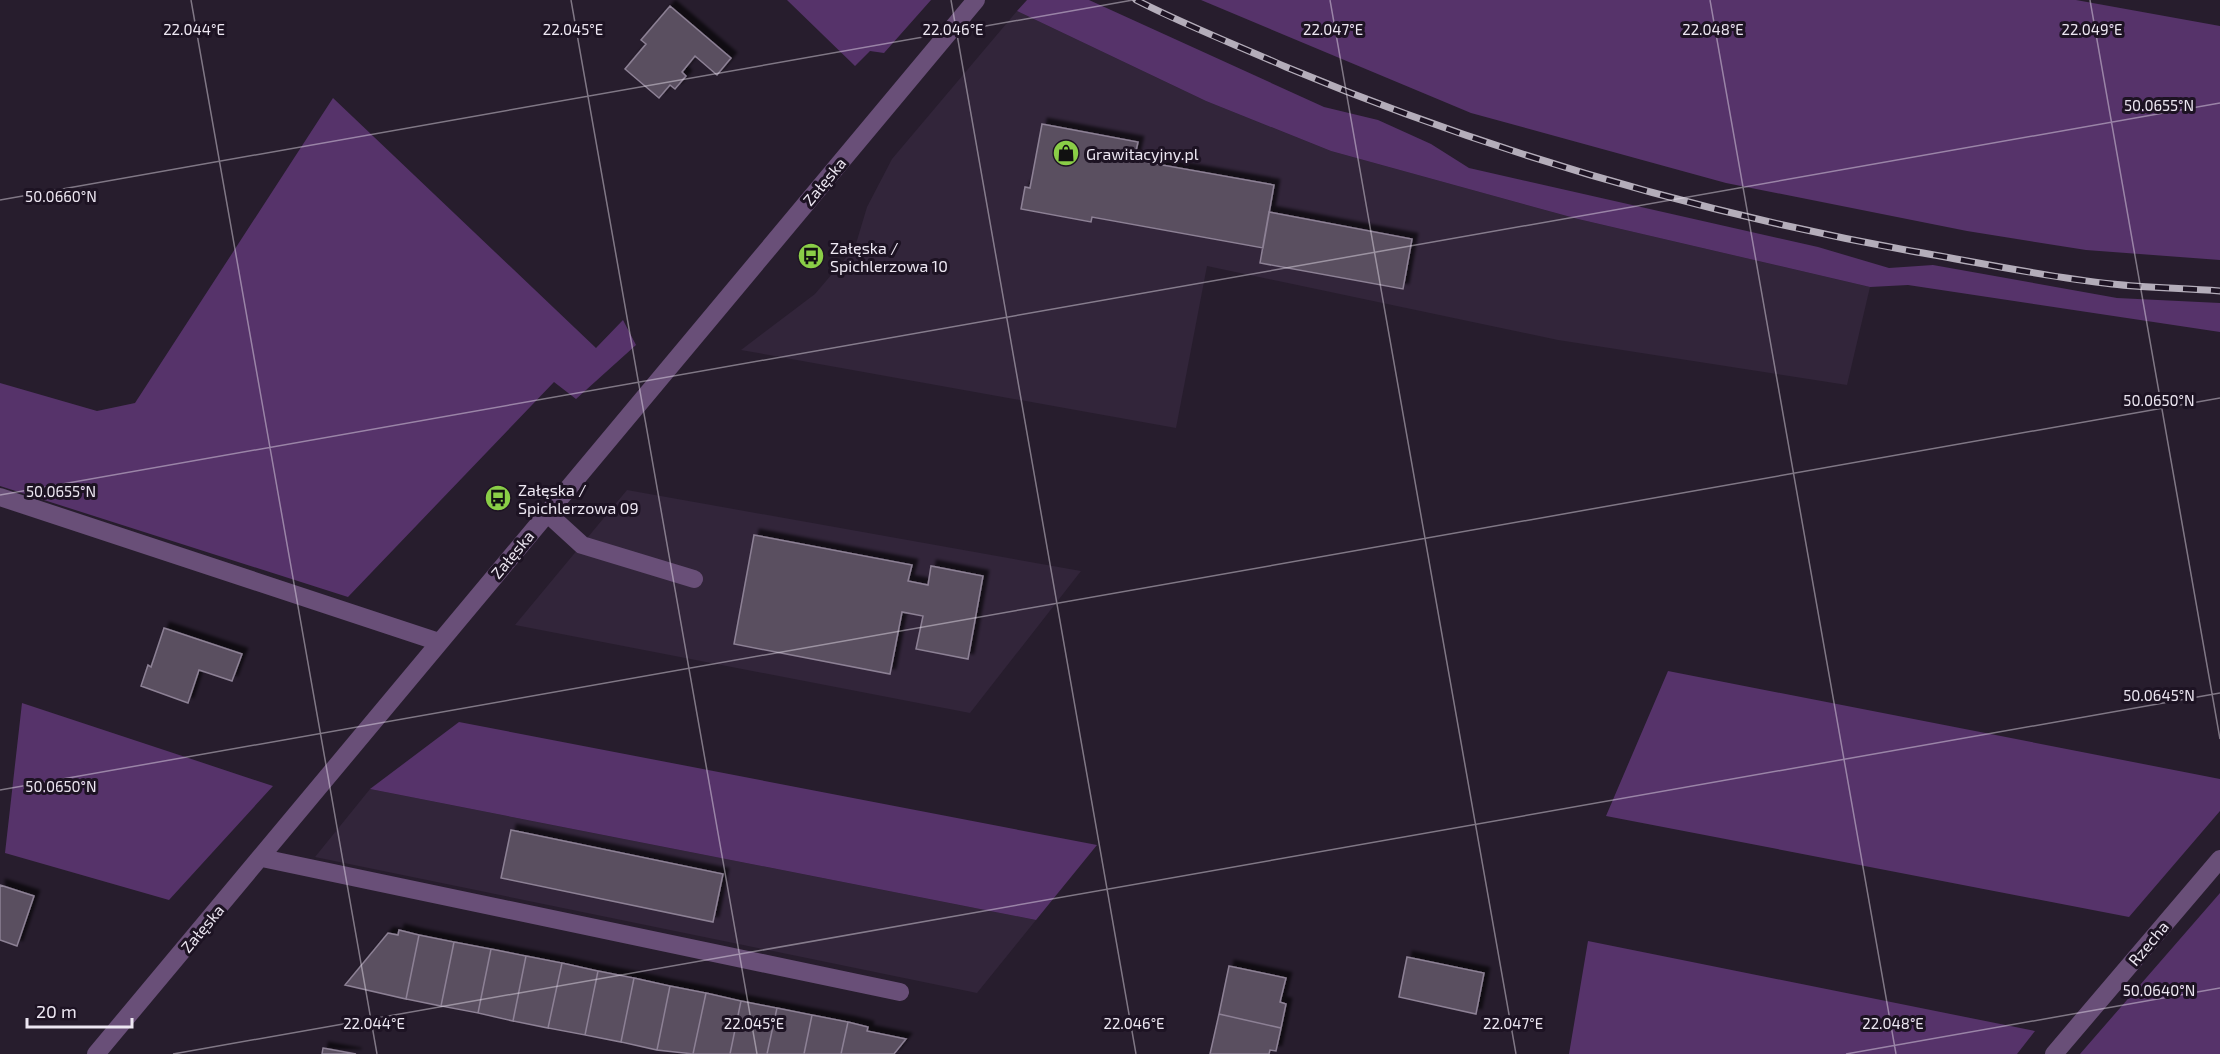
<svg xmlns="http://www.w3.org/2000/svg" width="2220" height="1054" font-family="'Exo 2',sans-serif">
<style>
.built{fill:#32253a}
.green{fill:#56336a}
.building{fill:#5a4f61;stroke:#8d8195;stroke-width:1.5;filter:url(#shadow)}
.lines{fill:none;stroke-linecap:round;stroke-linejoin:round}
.minor{stroke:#694f78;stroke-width:18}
.rail-casing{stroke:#b4adba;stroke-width:7}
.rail{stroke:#1d1323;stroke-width:4.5;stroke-dasharray:14;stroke-linecap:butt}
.ticks{fill:none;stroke:#ede7f2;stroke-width:1.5;stroke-opacity:0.45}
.labels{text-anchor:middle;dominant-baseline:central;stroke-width:6;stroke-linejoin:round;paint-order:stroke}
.poi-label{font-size:16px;fill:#ede7f2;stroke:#1d1323;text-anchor:start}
.street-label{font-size:16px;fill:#ede7f2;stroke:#1d1323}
.ticks-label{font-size:15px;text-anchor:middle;fill:#ede7f2;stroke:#1d1323;stroke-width:6;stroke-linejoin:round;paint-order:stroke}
</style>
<defs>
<filter id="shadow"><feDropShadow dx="5.5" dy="-5.5" stdDeviation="1.5" flood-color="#0009"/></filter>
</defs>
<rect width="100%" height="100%" fill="#271d2d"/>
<!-- built -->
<path class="built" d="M1017,11L1206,101L1331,151L1578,219L1870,287L1847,385L1558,340L1207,266L1176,428L741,350L815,294L855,247L867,207L892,159Z
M627,490L1081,571L970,713L515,625Z
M370,789L1036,920L977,993L315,857Z"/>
<!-- green -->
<path class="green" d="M787,0H931L884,53L870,51L855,66Z
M1027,0H1089L1324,107L1378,120L1431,144L1469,168L1818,247L1889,268L1933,265L2117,298L2220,303V332L1908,285L1870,287L1578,219L1331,151L1206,101L1017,11Z
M1201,0H2076L2220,26V260L2086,250L1967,231L1726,183L1471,113Z
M333,98L596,348L623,320L636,345L576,399L554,382L348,597L0,486V383L97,411L135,403Z
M1668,671L2220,779V811L2129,917L1606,816Z
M22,703L273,786L169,900L5,853Z
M459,722L1097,845L1036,920L370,789Z
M2220,893V1054H2080Z
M1588,941L2035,1031L2017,1054H1569Z"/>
<!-- building -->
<path class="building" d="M670,6L731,58L717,75L695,56L682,72L686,76L675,89L670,85L659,98L625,69L646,44L641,40Z
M1042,124L1138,142L1134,160L1274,185L1263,248L1092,217L1091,222L1021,209L1025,187L1030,188Z
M1269,212L1412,239L1403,289L1260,263Z
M754,535L912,565L908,581L928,585L931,566L983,576L968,659L916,649L923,616L902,612L890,674L734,644Z
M164,628L242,654L232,681L199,670L188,703L141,686L148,665L151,667Z
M511,830L723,874L713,922L501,878Z
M0,885L34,896L17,946L0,940Z
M399,930L419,935L406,999L345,985L388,933L398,935Z
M419,935L454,942L441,1006L406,999Z
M454,942L491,949L478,1013L441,1006Z
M491,949L526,956L513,1021L478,1013Z
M526,956L562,963L548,1028L513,1021Z
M1407,957L1484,973L1476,1014L1399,997Z
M562,963L598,971L585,1035L548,1028Z
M1229,966L1286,978L1280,1002L1286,1004L1281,1028L1219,1014Z
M598,971L634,978L621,1042L585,1035Z
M634,978L670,986L657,1050L621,1042Z
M670,986L706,993L693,1054L657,1050Z
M706,993L741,1001L730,1054H693Z
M741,1001L777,1008L767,1054H730Z
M777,1008L812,1015L804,1054H767Z
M1219,1014L1281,1028L1276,1051L1270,1050L1269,1054H1210Z
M812,1015L848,1022L841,1054H804Z
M848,1022L868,1027L867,1031L906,1039L894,1054H841Z
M323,1048L356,1054H322Z"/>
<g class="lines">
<!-- minor -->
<path class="minor" d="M0,497L439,642
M547,513L582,545L694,579
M262,858L900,992
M96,1054L976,0
M2054,1054L2220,859"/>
<defs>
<path id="rail" d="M1136,0C1185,25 1236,45 1286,67C1488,151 1696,212 1911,251C1977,262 2045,277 2112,284C2148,288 2184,288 2220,291"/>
</defs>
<!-- rail casing -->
<use href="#rail" class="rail-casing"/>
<!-- rail -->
<use href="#rail" class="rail"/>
</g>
<!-- ticks -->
<path class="ticks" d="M191,0L377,1054M571,0L757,1054M951,0L1136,1054M1330,0L1516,1054M1710,0L1896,1054M2090,0L2220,739M0,200L1133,0M0,495L2220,103M0,790L2220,398M173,1054L2220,693M1846,1054L2220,988"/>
<!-- icons -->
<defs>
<symbol id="shop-disc" viewBox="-11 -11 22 22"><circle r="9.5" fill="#8ace47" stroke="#1d1323"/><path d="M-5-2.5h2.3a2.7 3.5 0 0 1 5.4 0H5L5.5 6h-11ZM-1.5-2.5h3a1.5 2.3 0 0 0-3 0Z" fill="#111"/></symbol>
<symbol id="bus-disc" viewBox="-11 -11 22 22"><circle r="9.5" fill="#8ace47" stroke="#1d1323"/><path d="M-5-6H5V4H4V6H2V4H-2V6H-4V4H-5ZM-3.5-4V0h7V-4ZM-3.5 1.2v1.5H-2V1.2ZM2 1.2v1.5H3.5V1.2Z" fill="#111"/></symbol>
</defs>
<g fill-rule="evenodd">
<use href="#shop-disc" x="1051" y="138" width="30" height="30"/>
<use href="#bus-disc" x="796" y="241" width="30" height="30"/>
<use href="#bus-disc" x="483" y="483" width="30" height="30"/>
</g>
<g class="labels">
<!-- poi labels -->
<g class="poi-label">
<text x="1086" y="153">Grawitacyjny.pl</text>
<text x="830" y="247">Załęska /<tspan x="830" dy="18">Spichlerzowa 10</tspan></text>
<text x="518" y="489">Załęska /<tspan x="518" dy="18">Spichlerzowa 09</tspan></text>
</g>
<!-- street labels -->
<g class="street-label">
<text transform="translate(824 181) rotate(-50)">Załęska</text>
<text transform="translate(512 554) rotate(-50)">Załęska</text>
<text transform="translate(202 928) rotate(-50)">Załęska</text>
<text transform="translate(2148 943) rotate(-50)">Rzecha</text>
</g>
</g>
<g class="ticks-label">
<text x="194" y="35">22.044°E</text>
<text x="573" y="35">22.045°E</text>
<text x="953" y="35">22.046°E</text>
<text x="1333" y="35">22.047°E</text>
<text x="1713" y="35">22.048°E</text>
<text x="2092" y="35">22.049°E</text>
<text x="2159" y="111">50.0655°N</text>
<text x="61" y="202">50.0660°N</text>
<text x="2159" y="406">50.0650°N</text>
<text x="61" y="497">50.0655°N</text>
<text x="2159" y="701">50.0645°N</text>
<text x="61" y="792">50.0650°N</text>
<text x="2159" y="996">50.0640°N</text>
<text x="374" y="1029">22.044°E</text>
<text x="754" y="1029">22.045°E</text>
<text x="1134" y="1029">22.046°E</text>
<text x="1513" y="1029">22.047°E</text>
<text x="1893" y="1029">22.048°E</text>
</g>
<!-- scale -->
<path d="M27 1018v9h105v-9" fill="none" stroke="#ede7f2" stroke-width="3"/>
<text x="36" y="1018" font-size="18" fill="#ede7f2" stroke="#1d1323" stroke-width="4.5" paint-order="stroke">20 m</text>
</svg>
